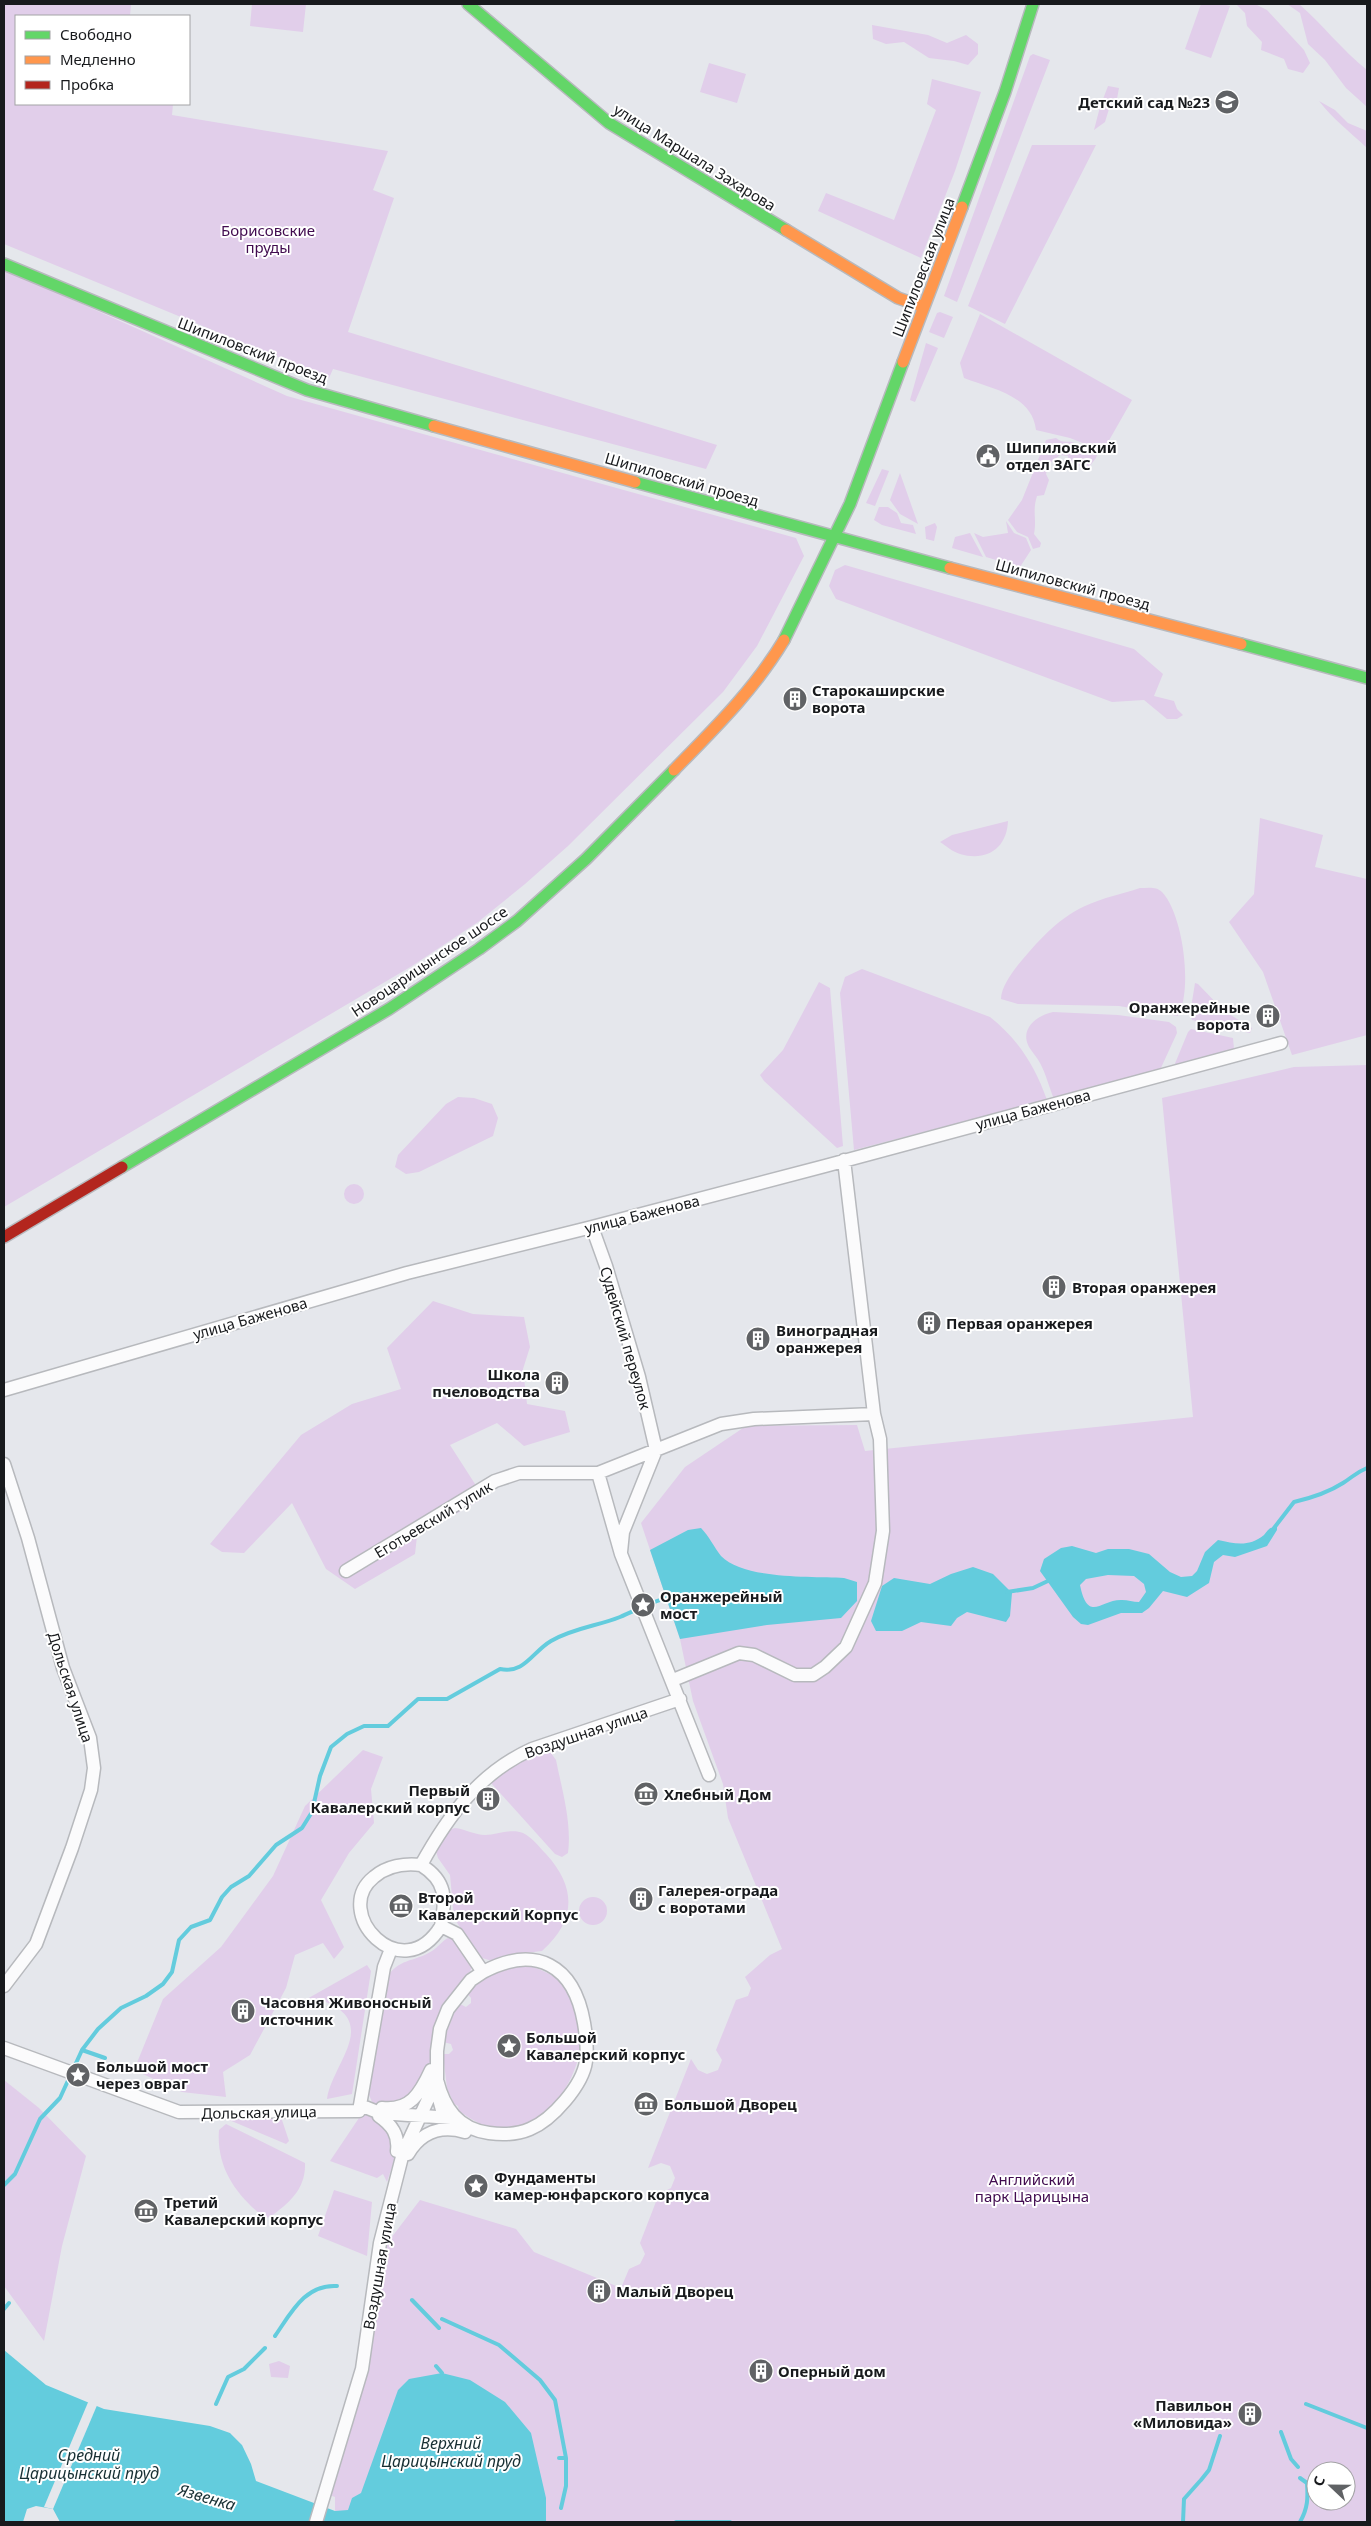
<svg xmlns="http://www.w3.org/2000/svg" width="1371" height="2526" font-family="'Noto Sans',sans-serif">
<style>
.green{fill:#e1ceea;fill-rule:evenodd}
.water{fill:#63ccdd;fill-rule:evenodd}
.pier{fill:#e5e7ec}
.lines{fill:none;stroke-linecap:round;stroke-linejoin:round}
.stream{stroke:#63ccdd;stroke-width:4}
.street-casing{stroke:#b7b9bd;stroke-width:15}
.fast-casing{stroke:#b7b9bd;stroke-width:14}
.slow-casing{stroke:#b7b9bd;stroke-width:14}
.jam-casing{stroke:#b7b9bd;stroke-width:14}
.street{stroke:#fbfbfc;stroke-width:12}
.fast{stroke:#63d668;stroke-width:11}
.slow{stroke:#ff974d;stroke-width:11}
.jam{stroke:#b3261e;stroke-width:11}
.labels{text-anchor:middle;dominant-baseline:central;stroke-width:4;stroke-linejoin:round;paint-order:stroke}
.poi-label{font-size:15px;font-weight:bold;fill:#181a1d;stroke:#fff;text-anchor:start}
.street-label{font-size:15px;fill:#181a1d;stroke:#fff}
.park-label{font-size:15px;fill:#410b4f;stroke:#fff}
.water-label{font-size:16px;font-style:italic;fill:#172f33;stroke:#fff}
</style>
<rect width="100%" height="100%" fill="#e5e7ec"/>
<!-- green -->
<path class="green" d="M4,4H131L130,16H16V104H173L172,115L388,151L373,190L394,198L348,332L717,445L706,469L333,369L329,378L4,244Z
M252,4H306L303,32L250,26Z
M1201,4H1223L1230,6L1211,58L1185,49Z
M1236,4H1255L1267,10L1304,50L1310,63L1303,73L1288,69L1284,59L1261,50L1262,42L1247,26L1245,13Z
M1287,4H1299C1323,25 1342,50 1367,70V107L1346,88L1325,60L1308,44L1300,13Z
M872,25L928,35L947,43L966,35L978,44V54L968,65L954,61L929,58L904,42L886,44L873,39Z
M1033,54L1050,60L957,302L944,296L1030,56Z
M709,63L746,74L737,103L700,92Z
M932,79L981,92L955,171L921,258L818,211L826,193L894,220L936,110L927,104Z
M1108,86L1119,88L1116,104L1109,109L1105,122L1094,130L1100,107Z
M1319,101L1335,110L1348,123L1367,131V148C1351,133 1332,118 1319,101Z
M1032,145H1096L1005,324L968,306Z
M4,269L287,396L796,538L804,556L757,646L723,692L568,846L525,884L478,922L412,966L4,1207Z
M940,312L953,317L944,338L929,332L937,313Z
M980,314L1132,400L1103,451L1070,438L1036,430C1032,395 992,389 964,378L960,363Z
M926,343L938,348L915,402L910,400Z
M1056,438C1063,444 1068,440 1075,443C1083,447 1088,450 1098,452L1096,458L1089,467L1085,462L1076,468L1069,463L1068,456L1060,455L1049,464L1046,474L1049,480L1044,495L1037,496C1032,512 1037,518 1034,534L1041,543L1040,547L1033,549L1028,537L1017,532L1008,520L1022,500L1046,440Z
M882,469L889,471L875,506L866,503Z
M900,473L918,524L900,514L890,500Z
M879,507H888L897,513L901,523L913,525L916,534L882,525L874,520Z
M1006,521L1014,533L1026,538L1031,550L1020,567L986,557L974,533L983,537L1008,533Z
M935,523L937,527L934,541L926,539L925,527Z
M970,533L983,557L952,548L955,537Z
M845,565L1134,649L1163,674L1154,696L1174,701L1177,709L1183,715L1177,719H1167L1144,700L1112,702L836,599L829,586L835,570Z
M1260,818L1323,835L1315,867L1367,879V1035L1292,1055L1263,972L1229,922L1254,894Z
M1008,821C1007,848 987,862 960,854C953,852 946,846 940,842L952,835Z
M1140,888C1148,888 1156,886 1162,892C1183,914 1193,989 1178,1016L1119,1006L1018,1004L1001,999C1001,988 1011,974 1018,965C1037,942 1057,919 1085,906C1102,898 1122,894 1140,888Z
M862,969L990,1017C1018,1039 1035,1066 1047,1100L854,1150L840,993L845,977Z
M819,982L830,988L843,1146L837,1148L764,1081L760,1075L783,1050Z
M1195,983L1198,984L1224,1011L1252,1028L1250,1033L1192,1020L1190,1014Z
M1053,1012L1118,1015L1169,1022L1176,1027L1177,1033L1160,1070L1054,1099C1049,1087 1046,1074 1040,1063C1037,1057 1032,1052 1029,1047C1019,1028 1038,1015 1053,1012Z
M1191,1029L1233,1038L1234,1049L1174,1066L1188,1032Z
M1367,1065V2522H331L335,2511V2497L326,2494L385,2246L420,2200L516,2229L534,2252L621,2288L629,2269L640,2264L645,2254L640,2243L659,2194L671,2188L675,2178L670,2166L661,2163L648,2168L691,2059L698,2070L707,2074L718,2070L722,2060L716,2050L736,2000L748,1996L751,1988L745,1977L770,1955L782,1949L728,1818L723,1784L693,1701L680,1639L641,1523L685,1467L746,1426L857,1425L865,1451L1193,1417L1162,1098L1294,1067ZM1316,2471H1346V2501H1316Z
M458,1097L474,1098L492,1104L498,1118L493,1136L419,1172L406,1174L395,1167L398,1155L446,1104Z
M344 1194a10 10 0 1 1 20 0a10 10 0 1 1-20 0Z
M433,1301L473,1314L524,1317L530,1347L523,1369L527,1404L565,1411L570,1432L524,1446L497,1423L450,1445L484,1498L417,1536L415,1554L355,1589L326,1569L292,1503L244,1553L222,1552L210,1544L301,1435L352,1404L401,1389L387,1348Z
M363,1750L383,1757L371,1789L374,1823L349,1853L321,1900L344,1947L334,1959L323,1943L295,1955L286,1988L250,2055L223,2072L226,2097L182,2092L134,2070L163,1999L221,1947L273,1876L305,1806Z
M544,1752L551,1753L556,1760C562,1790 572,1823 568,1853L562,1857L555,1854L491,1783L510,1767Z
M455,1828C465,1829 475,1835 485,1835C498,1835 511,1828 523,1833C533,1838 539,1847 546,1854C577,1888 576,1921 542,1951L508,1955L492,1961L479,1957L454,1918L450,1875L438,1858L435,1848L449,1830Z
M579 1911a14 14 0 1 1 28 0a14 14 0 1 1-28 0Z
M448,1938L453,1939L472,1966L470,1972L440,2012L431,2043V2070L413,2100L376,2105L372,2102L367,2090L385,1980C399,1957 413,1963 432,1951C438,1947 442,1941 448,1938Z
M519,1963C534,1967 547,1971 560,1981C570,1989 572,1999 575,2011C577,2019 581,2029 581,2037C581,2075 551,2122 512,2129C491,2132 475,2122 459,2111L458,2106L454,2104L447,2088L443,2054H449L453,2050L451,2044L443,2042L458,2003L466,2007L471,2003V1998L466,1992C482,1977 498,1970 519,1963Z
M367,1965L371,1971L352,2094L327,2099C332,2063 382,2022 321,2000L301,2008L298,2004Z
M4,2080L39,2108L86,2156L62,2246L44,2341L4,2286Z
M280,2114L289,2141L286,2144L229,2120L230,2115Z
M365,2114L379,2116L397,2151L387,2182L383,2174L377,2178L330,2161L361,2115Z
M226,2124L305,2163C306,2189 289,2203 270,2217L265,2218C237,2196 216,2168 219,2130Z
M334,2190L372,2202L367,2256L318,2236Z
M279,2361L290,2366L288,2378L271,2377L269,2364Z"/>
<!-- water -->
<path class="water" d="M1277,1526V1530L1267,1546L1235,1557L1223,1555L1214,1562L1209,1583L1187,1597L1163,1591L1149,1608L1142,1613H1121L1088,1625L1081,1624L1073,1617L1040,1571L1044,1559L1061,1548L1072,1546L1096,1553L1108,1549H1129L1149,1554L1170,1572L1181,1577L1192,1576L1197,1571L1205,1552L1218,1540C1236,1544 1249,1547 1264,1535C1268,1530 1270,1527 1277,1526ZM1108,1575L1134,1576L1144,1584L1146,1592L1139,1602C1133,1602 1128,1600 1122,1600C1101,1599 1088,1624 1080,1585L1086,1579Z
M701,1528C709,1536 714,1547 721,1556C744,1580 813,1576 844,1578L857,1582V1601L841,1618L767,1625L680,1639L650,1550L688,1530Z
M973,1567L993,1574L1012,1593L1010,1616L1006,1622L967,1612L957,1618L951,1626L921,1622L902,1631H876L871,1621L882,1586L894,1578L930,1584L951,1574Z
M4,2350L46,2385L104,2409L210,2426L230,2433L242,2445L251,2464L256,2481L335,2511L348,2510L352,2498L361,2493L398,2390L409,2379L442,2373L470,2380L505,2402L531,2433L546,2498V2522H60L53,2509L36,2506L27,2509L23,2522H4Z"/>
<!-- pier -->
<path class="pier" d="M89,2400L98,2403L53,2509L44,2507Z"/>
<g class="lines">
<!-- stream -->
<path class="stream" d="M1274,1528L1294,1502C1311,1498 1329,1492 1343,1483C1354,1476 1355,1473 1367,1468
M1007,1592L1033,1588L1050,1580
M82,2050L105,2058
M4,2185L15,2174L40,2119L60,2098L82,2050L98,2029L121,2008L146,1996L163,1984L172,1972L179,1940L191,1927L210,1920L222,1897L231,1887L249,1876L276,1845L302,1828L312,1812L320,1776L331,1747L347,1734L364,1726H388L418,1699H447L500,1669C525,1674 532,1652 551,1641C573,1628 598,1626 620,1617C637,1610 654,1600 671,1597
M412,2300L439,2328
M4,2309L9,2303
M442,2319L499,2345L540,2380L555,2400L566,2458
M275,2336C291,2313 305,2284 337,2286
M436,2366L442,2373
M216,2404L228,2377L244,2369L265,2348
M1306,2404L1367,2428
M1281,2432L1291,2459L1298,2467
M559,2458H566V2486L561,2508
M1300,2478L1307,2483C1308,2498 1308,2508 1300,2522
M1201,2480L1209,2470L1220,2436
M676,2522H730
M1183,2522L1184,2499L1200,2481"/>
<defs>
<path id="street" d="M592,1227L606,1266L639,1377L656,1450L623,1532L621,1552
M4,1390L407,1273L592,1227L825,1166L1281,1043
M4,1464L28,1538L63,1668L90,1738L94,1768L91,1790L72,1848L36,1944L4,1986
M598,1473L621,1554L709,1775
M346,1571L495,1481L519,1473H598L721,1424L754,1419L874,1414
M673,1680L739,1653L754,1655L795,1675H813L825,1667L846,1647L875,1583L883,1531L880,1439L874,1414L844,1160
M421,1865C405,1863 387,1866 374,1877C330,1912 402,1990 441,1926
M4,2048L179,2112L359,2111L384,1967L391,1949
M431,2070L442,2110L465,2132C441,2125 421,2132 408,2154L397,2151C399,2135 392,2125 379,2116L382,2108C410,2111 420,2094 431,2070Z
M437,2080C444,2108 458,2129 489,2133C503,2135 516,2135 530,2129C552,2120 583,2085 586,2061C588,2048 586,2035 584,2023C574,1965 536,1944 483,1972
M360,2105L380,2113L451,2118
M316,2522L362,2369L380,2243L403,2153L437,2080V2051L440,2029L448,2009L471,1980L483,1972L457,1934L441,1926C446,1899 447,1881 421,1865C448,1816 479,1773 532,1749L680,1699"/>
<path id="fast" d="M468,4L609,123L786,230
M962,207L1005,92L1033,4
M4,264L307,390L434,426
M635,482L950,568
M784,640L850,504L903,362
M1241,644L1367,678
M122,1167L389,1009L479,949L517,921L586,859L674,770"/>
<path id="slow" d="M786,230L898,298L924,307
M903,362L962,207
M434,426L635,482
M950,568L1241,644
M674,770C714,729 754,690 784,640"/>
<path id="jam" d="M4,1237L122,1167"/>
</defs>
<!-- street casing -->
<use href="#street" class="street-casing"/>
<!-- fast casing -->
<use href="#fast" class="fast-casing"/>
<!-- slow casing -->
<use href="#slow" class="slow-casing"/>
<!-- jam casing -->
<use href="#jam" class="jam-casing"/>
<!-- street -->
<use href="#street" class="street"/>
<!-- fast -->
<use href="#fast" class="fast"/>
<!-- slow -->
<use href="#slow" class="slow"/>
<!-- jam -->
<use href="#jam" class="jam"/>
</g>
<!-- icons -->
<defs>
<symbol id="school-disc" viewBox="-11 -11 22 22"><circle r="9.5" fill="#606265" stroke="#fff"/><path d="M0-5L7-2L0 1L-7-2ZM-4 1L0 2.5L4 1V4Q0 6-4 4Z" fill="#fff"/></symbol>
<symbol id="civic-disc" viewBox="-11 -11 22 22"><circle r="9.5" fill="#606265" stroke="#fff"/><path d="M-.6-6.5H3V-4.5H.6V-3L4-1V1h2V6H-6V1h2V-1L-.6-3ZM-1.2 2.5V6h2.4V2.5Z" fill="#fff"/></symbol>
<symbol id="building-disc" viewBox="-11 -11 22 22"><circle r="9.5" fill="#606265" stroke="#fff"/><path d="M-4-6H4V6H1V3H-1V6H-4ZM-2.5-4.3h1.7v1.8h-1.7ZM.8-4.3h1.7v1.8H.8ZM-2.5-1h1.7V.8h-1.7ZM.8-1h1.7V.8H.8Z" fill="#fff"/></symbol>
<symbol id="sight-disc" viewBox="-11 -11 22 22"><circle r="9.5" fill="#606265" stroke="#fff"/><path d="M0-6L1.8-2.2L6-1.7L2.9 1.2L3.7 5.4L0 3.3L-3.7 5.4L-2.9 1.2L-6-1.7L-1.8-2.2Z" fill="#fff"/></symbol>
<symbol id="museum-disc" viewBox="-11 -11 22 22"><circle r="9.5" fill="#606265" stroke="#fff"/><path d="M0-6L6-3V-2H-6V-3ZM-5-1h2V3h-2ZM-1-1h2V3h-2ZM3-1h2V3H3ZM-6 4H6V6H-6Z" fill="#fff"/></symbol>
</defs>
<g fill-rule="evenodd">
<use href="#school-disc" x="1213" y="88" width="28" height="28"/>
<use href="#civic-disc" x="974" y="442" width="28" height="28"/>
<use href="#building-disc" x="781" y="685" width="28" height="28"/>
<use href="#building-disc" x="1254" y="1002" width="28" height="28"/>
<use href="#building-disc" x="1040" y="1273" width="28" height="28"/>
<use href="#building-disc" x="915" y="1309" width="28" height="28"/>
<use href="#building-disc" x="744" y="1325" width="28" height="28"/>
<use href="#building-disc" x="543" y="1369" width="28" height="28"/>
<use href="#sight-disc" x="629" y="1591" width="28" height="28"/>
<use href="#museum-disc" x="632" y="1780" width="28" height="28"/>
<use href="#building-disc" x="474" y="1785" width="28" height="28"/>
<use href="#building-disc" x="627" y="1885" width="28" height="28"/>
<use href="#museum-disc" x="387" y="1892" width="28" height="28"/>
<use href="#building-disc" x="229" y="1997" width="28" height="28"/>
<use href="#sight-disc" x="495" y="2032" width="28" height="28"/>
<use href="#sight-disc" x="64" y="2061" width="28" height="28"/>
<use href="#museum-disc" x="632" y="2090" width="28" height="28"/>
<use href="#sight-disc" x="462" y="2172" width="28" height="28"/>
<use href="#museum-disc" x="132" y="2197" width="28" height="28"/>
<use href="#building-disc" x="585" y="2277" width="28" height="28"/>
<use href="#building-disc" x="747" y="2357" width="28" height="28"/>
<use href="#building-disc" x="1236" y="2400" width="28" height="28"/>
</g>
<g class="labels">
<!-- poi labels -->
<g class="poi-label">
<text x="1210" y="102" text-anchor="end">Детский сад №23</text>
<text x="1006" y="447">Шипиловский<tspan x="1006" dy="17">отдел ЗАГС</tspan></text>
<text x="812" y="690">Старокаширские<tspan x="812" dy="17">ворота</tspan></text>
<text x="1250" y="1007" text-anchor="end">Оранжерейные<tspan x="1250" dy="17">ворота</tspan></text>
<text x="1072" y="1287">Вторая оранжерея</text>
<text x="946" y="1323">Первая оранжерея</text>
<text x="776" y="1330">Виноградная<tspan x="776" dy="17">оранжерея</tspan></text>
<text x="540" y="1374" text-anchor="end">Школа<tspan x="540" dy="17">пчеловодства</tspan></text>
<text x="660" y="1596">Оранжерейный<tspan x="660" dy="17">мост</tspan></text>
<text x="470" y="1790" text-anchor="end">Первый<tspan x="470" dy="17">Кавалерский корпус</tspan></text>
<text x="664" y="1794">Хлебный Дом</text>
<text x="658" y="1890">Галерея-ограда<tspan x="658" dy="17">с воротами</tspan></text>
<text x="418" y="1897">Второй<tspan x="418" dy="17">Кавалерский Корпус</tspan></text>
<text x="260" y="2002">Часовня Живоносный<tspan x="260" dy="17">источник</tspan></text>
<text x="526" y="2037">Большой<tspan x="526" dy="17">Кавалерский корпус</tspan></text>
<text x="96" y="2066">Большой мост<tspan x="96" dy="17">через овраг</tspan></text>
<text x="664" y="2104">Большой Дворец</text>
<text x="494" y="2177">Фундаменты<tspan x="494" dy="17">камер-юнфарского корпуса</tspan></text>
<text x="164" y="2202">Третий<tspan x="164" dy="17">Кавалерский корпус</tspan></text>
<text x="616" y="2291">Малый Дворец</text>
<text x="778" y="2371">Оперный дом</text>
<text x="1232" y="2405" text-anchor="end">Павильон<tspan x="1232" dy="17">«Миловида»</tspan></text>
</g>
<!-- street labels -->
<g class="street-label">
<text transform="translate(695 157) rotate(32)">улица Маршала Захарова</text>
<text transform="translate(923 267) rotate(-69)">Шипиловская улица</text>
<text transform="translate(253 350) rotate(21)">Шипиловский проезд</text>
<text transform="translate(682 479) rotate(16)">Шипиловский проезд</text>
<text transform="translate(1073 584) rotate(15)">Шипиловский проезд</text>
<text transform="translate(429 961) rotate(-34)">Новоцарицынское шоссе</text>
<text transform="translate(1033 1109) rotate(-15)">улица Баженова</text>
<text transform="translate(642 1214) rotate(-14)">улица Баженова</text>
<text transform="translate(250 1318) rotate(-16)">улица Баженова</text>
<text transform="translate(626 1338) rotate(74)">Судейский переулок</text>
<text transform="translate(433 1519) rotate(-31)">Еготьевский тупик</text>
<text transform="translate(71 1687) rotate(72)">Дольская улица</text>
<text transform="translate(586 1732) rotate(-19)">Воздушная улица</text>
<text transform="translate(259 2112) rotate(-1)">Дольская улица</text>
<text transform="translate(379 2266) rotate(-80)">Воздушная улица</text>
</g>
<!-- park labels -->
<g class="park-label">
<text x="268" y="230">Борисовские<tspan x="268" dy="17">пруды</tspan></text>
<text x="1032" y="2179">Английский<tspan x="1032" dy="17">парк Царицына</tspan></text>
</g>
<!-- water labels -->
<g class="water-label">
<text x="451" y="2443">Верхний<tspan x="451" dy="18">Царицынский пруд</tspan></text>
<text x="89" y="2455">Средний<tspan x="89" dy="18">Царицынский пруд</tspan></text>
<text transform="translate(207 2497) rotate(16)">Язвенка</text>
</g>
</g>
<!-- border -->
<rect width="1371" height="2526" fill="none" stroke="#181a1d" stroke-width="10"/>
<!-- legend -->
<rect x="15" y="15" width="175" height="90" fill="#ffffff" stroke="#a3a3a5"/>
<rect x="25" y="31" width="25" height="8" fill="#63d668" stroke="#a3a3a5"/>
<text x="60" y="40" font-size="15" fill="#181a1d">Свободно</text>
<rect x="25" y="56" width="25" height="8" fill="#ff974d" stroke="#a3a3a5"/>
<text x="60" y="65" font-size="15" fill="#181a1d">Медленно</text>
<rect x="25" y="81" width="25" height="8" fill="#b3261e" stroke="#a3a3a5"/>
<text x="60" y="90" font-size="15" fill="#181a1d">Пробка</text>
<!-- north arrow -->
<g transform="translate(1331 2486) rotate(292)"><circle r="24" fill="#ffffff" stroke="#a3a3a5"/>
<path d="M0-4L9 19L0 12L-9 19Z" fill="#606265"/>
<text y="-8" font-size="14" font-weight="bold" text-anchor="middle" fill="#181a1d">С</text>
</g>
</svg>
